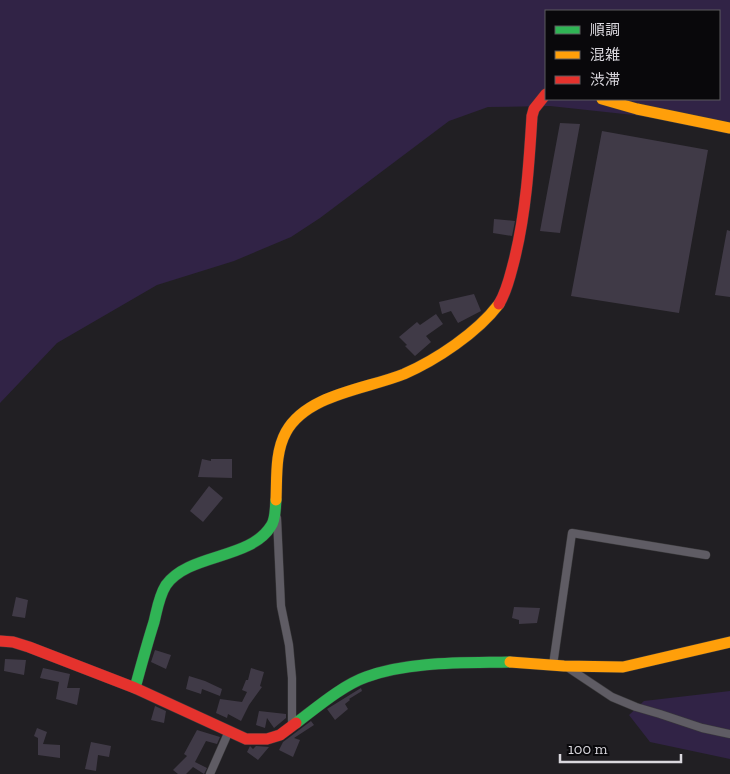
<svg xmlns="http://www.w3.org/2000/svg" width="730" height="774" font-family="'Zilla Slab','Noto Sans JP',serif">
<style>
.green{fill:#312346;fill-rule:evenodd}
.building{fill:#403a47}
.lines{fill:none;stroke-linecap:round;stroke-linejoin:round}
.street-casing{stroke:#3b3a3c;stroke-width:9}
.fast-casing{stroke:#3b3a3c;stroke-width:12}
.slow-casing{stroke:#3b3a3c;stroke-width:12}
.jam-casing{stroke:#3b3a3c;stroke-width:12}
.street{stroke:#5f5c64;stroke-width:8}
.fast{stroke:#30b455;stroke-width:11}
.slow{stroke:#ff9f0a;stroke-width:11}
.jam{stroke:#e5322d;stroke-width:11}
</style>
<rect width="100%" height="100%" fill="#211f23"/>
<!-- green -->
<path class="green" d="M0,0H730V128L680,120L550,106L488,107L449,121L320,218L291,237L234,261L157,285L57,343L0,403ZM546,11H719V99H546Z
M730,691V759L650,742L629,715L644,701Z"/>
<!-- building -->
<path class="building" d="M560,123L580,124L560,233L540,231Z
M602,131L708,150L679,313L571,296Z
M494,219L515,221L512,236L493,233Z
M727,230L730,231V297L715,295Z
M474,294L481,311L458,323L451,311L442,314L439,302Z
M436,314L443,324L426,336L431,342L415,356L405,346L407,345L399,337L417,322L420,325Z
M202,459L211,461V459H232V478L198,477Z
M209,486L223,498L203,522L190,511Z
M16,597L28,600L25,618L12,616Z
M514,607L540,608L537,623L519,624V620L512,618Z
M155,650L171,655L166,669L151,662Z
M5,659L26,660L24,675L4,671Z
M43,668L70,674L67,688H80L77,705L56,699L59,682L40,678Z
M251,668L264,672L260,686L262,687L249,705L241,721L228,714L227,718L216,713L220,699L242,702L247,692L242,690L246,680H248Z
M189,676L205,681L222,689L220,696L202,689L201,694L186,689Z
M361,688L362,691L349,699L350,700L345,704L348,709L335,720L327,709Z
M155,706L166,711L164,723L151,720Z
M259,711L286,714V718L274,728L267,718L265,728L256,725Z
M311,721L314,725L294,738L300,740L293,757L279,750L283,742Z
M37,728L47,732L43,744L60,745V758L38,755V738L34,736Z
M197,730L220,737L217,744L206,741L195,762L207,768L204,774L193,767L186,774H178L173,770L187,756L184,754Z
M91,742L111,746L109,757L98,755L96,771L85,769Z
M250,746L253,749L256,746L269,747L258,760L247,752Z"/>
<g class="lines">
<defs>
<path id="street" d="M277,518L281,606L289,645L292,678V727
M553,665L572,533L706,555
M567,667L612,697L636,707L660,714L702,728L730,734
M210,774L229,731"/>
<path id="fast" d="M135,688C141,666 147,644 154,622C157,610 159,596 166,585C189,553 250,560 271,526C276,519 275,508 276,500
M296,723C316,708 343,685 366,677C409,661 465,663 510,662"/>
<path id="slow" d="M602,99L637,109L730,128
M276,500C277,477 275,452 286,432C307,394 367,389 404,374C436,360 477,333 499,304
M510,662L564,666L623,667L730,642"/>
<path id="jam" d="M499,304C507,291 510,276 514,261C526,213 529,165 532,116L534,109L546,94
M0,641L13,642L29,647L135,688L246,739H267L280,735L296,723"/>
</defs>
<!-- street casing -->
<use href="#street" class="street-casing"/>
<!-- fast casing -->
<use href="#fast" class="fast-casing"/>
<!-- slow casing -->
<use href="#slow" class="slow-casing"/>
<!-- jam casing -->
<use href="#jam" class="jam-casing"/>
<!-- street -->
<use href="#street" class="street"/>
<!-- fast -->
<use href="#fast" class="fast"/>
<!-- slow -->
<use href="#slow" class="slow"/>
<!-- jam -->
<use href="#jam" class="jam"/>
</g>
<!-- legend -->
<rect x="545" y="10" width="175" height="90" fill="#09080b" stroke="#5d5b5f"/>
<rect x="555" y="26" width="25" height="8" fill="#30b455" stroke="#5d5b5f"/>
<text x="590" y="35" font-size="15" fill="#dad8de">順調</text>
<rect x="555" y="51" width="25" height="8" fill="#ff9f0a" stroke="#5d5b5f"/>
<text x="590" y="60" font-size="15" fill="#dad8de">混雑</text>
<rect x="555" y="76" width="25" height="8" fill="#e5322d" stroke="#5d5b5f"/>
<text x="590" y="85" font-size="15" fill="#dad8de">渋滞</text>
<!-- scale -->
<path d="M560 754v8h121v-8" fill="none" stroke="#dad8de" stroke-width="2.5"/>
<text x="568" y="754" font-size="15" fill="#dad8de" stroke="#09080b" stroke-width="4" paint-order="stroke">100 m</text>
</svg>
